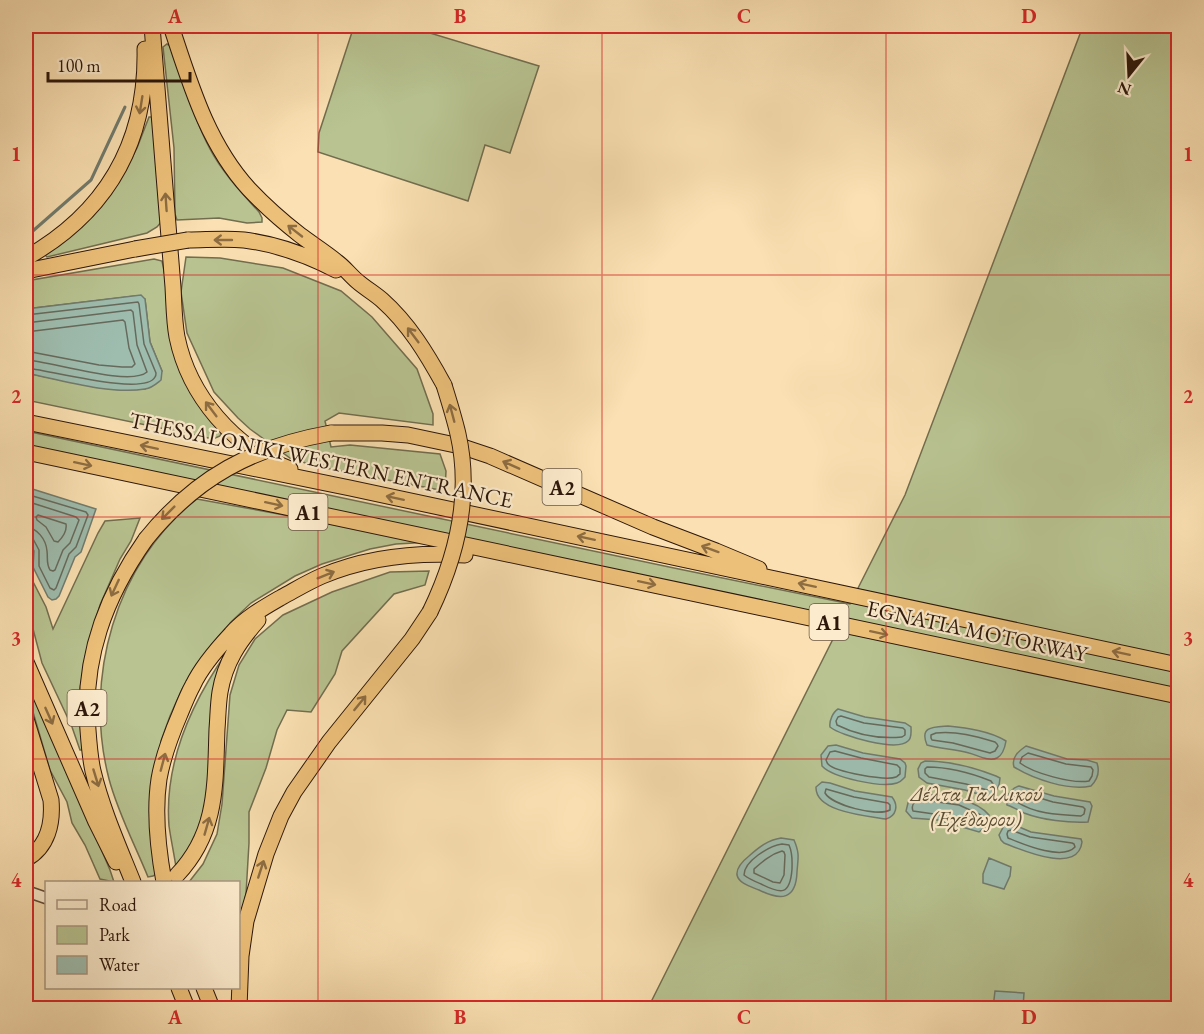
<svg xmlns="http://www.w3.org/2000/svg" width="1204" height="1034" font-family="'EB Garamond',serif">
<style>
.green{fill:#b8c391;stroke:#726d4e;stroke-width:1.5}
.water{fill:#9ebdaf;stroke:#717b6d;stroke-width:1.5}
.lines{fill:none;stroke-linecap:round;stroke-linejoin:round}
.shore{stroke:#666a5c;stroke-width:1.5}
.stream{stroke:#717b6d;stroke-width:3}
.tertiary-casing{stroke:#604934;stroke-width:13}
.motorway-casing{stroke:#2d170a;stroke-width:17}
.tertiary{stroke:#fcebcd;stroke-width:10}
.motorway{stroke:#edc079;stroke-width:15}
.motorway-bridge-casing{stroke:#2d170a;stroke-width:17;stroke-linecap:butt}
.motorway-bridge{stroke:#edc079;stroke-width:15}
.oneway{stroke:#8d6c42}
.grid{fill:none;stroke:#d62828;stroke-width:1.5;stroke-opacity:0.55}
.labels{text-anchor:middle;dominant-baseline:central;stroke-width:4.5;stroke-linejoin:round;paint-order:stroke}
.shield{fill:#fcebcd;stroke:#6b5744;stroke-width:1.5}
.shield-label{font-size:21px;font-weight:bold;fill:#2d170a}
.street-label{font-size:22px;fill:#2d170a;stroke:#fcebcd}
.park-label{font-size:22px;font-style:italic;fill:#574b32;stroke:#fcebcd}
.neatline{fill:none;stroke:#d62828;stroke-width:2}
.grid-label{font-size:20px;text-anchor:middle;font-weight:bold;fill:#d62828}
</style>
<rect width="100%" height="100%" fill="#fae0b2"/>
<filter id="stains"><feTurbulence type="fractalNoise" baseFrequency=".00333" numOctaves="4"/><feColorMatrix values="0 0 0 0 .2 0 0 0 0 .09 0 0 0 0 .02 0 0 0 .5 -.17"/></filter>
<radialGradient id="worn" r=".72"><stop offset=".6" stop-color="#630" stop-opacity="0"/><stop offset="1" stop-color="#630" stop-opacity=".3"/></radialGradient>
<!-- green -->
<path class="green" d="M354,26H407L539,66L510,153L485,145L468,201L318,152L319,133Z
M1083,26H1178V1008H648L843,619L26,445V431L674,568L850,604L905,495Z
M167,44L172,47C183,79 194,119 210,149C222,172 241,192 259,212L262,218V222L247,223L219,218L177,220L175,214L174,148L163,47Z
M149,117H153L162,221L157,227L147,233L47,257L45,255L122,176L137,148Z
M186,257L220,258L283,268L341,291L372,317L417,369L433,414V425L339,413L325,421L331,447L350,445L440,454L446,471L445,491L315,466L290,458L250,429L238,418L214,392L187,333L181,292Z
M154,259L162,261L166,280L171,338L222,431L220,436L213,439L26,400V373L96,387L121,390L145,389L162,371L150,342L145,299L135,296L26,309V281Z
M197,499L432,542L396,544L370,549L322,564L295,576L251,603L231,622L212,644L182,689L170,716L161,741L156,874L153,876L148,877C135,845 118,813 109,779C83,679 115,563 197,499Z
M140,518L131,541L120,559L100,605L86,653L79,695L85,750H80L72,727L42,663L32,625L26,615V568L46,607L53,629L98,533L105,521Z
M429,571L425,585L394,594L342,651L335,674L311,712L287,710L277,730L266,768L249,812V843L246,894L239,927L238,882H189L203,864L217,834L222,804L230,695L239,665L255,639L283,615L332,592L390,572Z
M227,652L203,827L176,867C174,854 171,840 169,826C164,762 192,702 227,652Z
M26,673L110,870L114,882L100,879L85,845L72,823L67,802L50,770L26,688Z"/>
<!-- water -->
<path class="water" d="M141,295L145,299L150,342L162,371L161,380C156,384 152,388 145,389C111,395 60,380 26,373V309Z
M26,487L96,509L81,552L75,557L59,596L56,599L52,600L48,597L33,567L34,551L26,536Z
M838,709L865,717L905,723L911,727C911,732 912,738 908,741C897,752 841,736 830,727C829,721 833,712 838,709Z
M948,726C967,728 990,731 1006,741C1005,747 1003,755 997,758C989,762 977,755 969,753C955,749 940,749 927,745C919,726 934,727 948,726Z
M836,745L863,753L900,759L905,763L906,766L905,777C902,780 901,782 897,783C882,788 833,778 822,766L821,755L828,746Z
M1026,746L1067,759L1087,760L1097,763C1100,772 1098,779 1091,786C1069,791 1033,779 1014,767C1011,757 1019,751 1026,746Z
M925,761C950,761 973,767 996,776L1000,778C1000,786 996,794 988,797L965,790L927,783L919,777L918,769L921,763Z
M822,782L830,783L855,791L892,797C899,806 896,816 886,819C867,816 815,812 816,787Z
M1019,786L1054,796L1090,802L1092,806L1088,822C1069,823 1042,820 1024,813C1018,810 1013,807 1007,805L1006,799C1009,793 1012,788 1019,786Z
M924,794C944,796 975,798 989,815L986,826L979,832L938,820L912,818L906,811L909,799L916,795Z
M1010,823L1031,832L1081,839L1082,842C1078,875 1022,850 1004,843L1001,840L999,835L1005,824Z
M781,838L794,840C800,854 798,858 797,872C796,900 781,901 759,890C752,887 739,884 737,875C736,867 744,860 749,856C759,847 768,840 781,838Z
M989,858L1011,867L1010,876L1004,889L983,883V874Z
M995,991L1024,993L1023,1008H993Z"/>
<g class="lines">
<!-- shore -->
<path class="shore" d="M26,315L138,302L139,304L144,344L156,373C156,374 156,376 155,377C145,397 45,369 26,368
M26,323L131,310L133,312L137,345L147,372C130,387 50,361 26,360
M26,332L123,320L125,322L129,348L135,364L132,367H122L99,365L26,351
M26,494L86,512L88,515L76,547L69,554L56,588L54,590L50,588L39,566V550L32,537L26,535
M26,501L76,517L79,520L70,543L63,550L55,570L53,571L50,570C46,563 48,559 47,551C46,539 37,528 26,527
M38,515L66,524C67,530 63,537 58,542L54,541L46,527L37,520L36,517Z
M841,716L864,723L903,728L905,730V735L902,737C880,739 857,735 837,725L836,721L838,717Z
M936,733C957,731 975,736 995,742L997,744L998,746L995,751L990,753L953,743L932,740L931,738V735Z
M835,751L861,758L897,765L900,768V774C898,775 897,777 896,777C886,781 835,772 828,764C827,763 827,762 826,760L830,752Z
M1028,753L1066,764L1091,767L1093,770L1092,776L1089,781C1072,784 1033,773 1020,763L1022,757Z
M927,767C949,767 971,773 991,781L993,784L989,789L987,790L966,784L929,777L925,773V769Z
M826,789L854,797L888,803L890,805V810C877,817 832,805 825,793Z
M1020,792L1053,802L1083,807L1085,809L1084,814L1081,816C1058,815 1033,814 1014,800L1015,795Z
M924,800L959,805L981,815L982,820L979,824L977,825L948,816L913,811C910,802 917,801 924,800Z
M1011,830L1030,837L1072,843L1074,844L1075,847C1062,861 1023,844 1008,838L1007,834L1008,831Z
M782,844L789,845C793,854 792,860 792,869C790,896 781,894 761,884C754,881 749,879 744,875C744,861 769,846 782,844Z
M782,851L784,852L785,855L784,875L780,883L773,882L754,873V869C762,862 771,854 782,851Z"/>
<!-- stream -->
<path class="stream" d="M26,237L91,180L125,107"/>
<defs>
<path id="tertiary" d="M26,891L46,898"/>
<path id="motorway" d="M152,26L173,287C174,304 174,321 177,337C189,396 234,448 290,469
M171,26C190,83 207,143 249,189C265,206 282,221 300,235C312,244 325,252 337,262C344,267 350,275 357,281C365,288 374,293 382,300C409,324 427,354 444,385
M188,240C206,240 225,238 244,240C276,244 307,255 336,270
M26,258C107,212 147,143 145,49
M26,271L135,249
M26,422L350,488L1178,665
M331,433H382L408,435L460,446L490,456L653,527L716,551L759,569
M26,452L1178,696
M26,662L96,822L116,862
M26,719L51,800C53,823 48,847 26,859
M177,875C218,832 215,784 217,729C218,717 218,704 220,692C225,662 239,642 258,620
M133,882C119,847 102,809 93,771C90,758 89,744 88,730C82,659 105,597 146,539
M164,882C158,849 154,812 159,779C163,756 171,735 180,714C184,704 188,694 193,685C202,666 217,649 231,634C245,618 263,608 282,597C295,590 308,582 322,576C367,557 416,552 465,555
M179,988L187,1008
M204,988L212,1008
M239,1008L241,956L246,921L266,854L281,816L294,792L329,742L412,639L430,612"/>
</defs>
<!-- tertiary casing -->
<use href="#tertiary" class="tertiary-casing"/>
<!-- motorway casing -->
<use href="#motorway" class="motorway-casing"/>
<!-- tertiary -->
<use href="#tertiary" class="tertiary"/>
<!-- motorway -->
<use href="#motorway" class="motorway"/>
<defs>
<path id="motorway-bridge" d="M135,249L188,240
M146,539C196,477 253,447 331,433
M430,612C457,556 472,496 458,434C454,417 449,401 444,385"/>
</defs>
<!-- motorway-bridge casing -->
<use href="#motorway-bridge" class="motorway-bridge-casing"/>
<!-- motorway-bridge -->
<use href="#motorway-bridge" class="motorway-bridge"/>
</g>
<!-- one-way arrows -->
<defs><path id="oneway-shaft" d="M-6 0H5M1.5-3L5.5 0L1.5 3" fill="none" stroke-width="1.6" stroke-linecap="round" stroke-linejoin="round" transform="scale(1.5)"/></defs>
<g class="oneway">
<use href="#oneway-shaft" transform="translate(141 105) rotate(99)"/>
<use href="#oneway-shaft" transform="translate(166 202) rotate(-94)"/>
<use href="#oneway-shaft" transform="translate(295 231) rotate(-142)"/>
<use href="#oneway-shaft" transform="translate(223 240) rotate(-180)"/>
<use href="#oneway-shaft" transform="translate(413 335) rotate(-127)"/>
<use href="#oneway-shaft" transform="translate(211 409) rotate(-127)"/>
<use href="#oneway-shaft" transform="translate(452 413) rotate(-105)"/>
<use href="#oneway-shaft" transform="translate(149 447) rotate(-168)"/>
<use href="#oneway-shaft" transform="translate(83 464) rotate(12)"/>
<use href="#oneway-shaft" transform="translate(511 465) rotate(-156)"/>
<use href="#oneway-shaft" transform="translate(395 498) rotate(-168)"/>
<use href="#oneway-shaft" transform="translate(274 504) rotate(12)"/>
<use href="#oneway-shaft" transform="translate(168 513) rotate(135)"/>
<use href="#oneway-shaft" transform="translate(586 538) rotate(-168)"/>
<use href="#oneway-shaft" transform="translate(710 549) rotate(-160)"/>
<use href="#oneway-shaft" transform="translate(326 575) rotate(-22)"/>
<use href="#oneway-shaft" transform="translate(647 583) rotate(12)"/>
<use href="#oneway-shaft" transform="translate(807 585) rotate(-168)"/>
<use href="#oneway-shaft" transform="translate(115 588) rotate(115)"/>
<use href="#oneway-shaft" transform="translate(879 633) rotate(12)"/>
<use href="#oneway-shaft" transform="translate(1121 653) rotate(-168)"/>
<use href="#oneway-shaft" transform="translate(360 703) rotate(-51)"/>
<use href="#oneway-shaft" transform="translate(49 716) rotate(66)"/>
<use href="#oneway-shaft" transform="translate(163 762) rotate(-75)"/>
<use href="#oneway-shaft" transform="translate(96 778) rotate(73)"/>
<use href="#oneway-shaft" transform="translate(207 826) rotate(-74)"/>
<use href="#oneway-shaft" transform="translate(261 869) rotate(-72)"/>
</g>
<!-- grid -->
<path class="grid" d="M318,26V1008M602,26V1008M886,26V1008M26,275H1178M26,517H1178M26,759H1178"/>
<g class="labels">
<!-- shield labels -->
<g class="shield">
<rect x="542.5" y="469" width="39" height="36" rx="4.5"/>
<rect x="288.5" y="494" width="39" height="36" rx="4.5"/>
<rect x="809.5" y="604" width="39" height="36" rx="4.5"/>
<rect x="67.5" y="690" width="39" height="36" rx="4.5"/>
</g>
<g class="shield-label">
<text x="562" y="487">Α2</text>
<text x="308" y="512">Α1</text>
<text x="829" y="622">Α1</text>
<text x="87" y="708">Α2</text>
</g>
<!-- street labels -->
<g class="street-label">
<text transform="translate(321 460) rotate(12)">THESSALONIKI WESTERN ENTRANCE</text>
<text transform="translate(977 631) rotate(12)">EGNATIA MOTORWAY</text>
</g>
<!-- park labels -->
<g class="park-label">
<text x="976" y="793">Δέλτα Γαλλικού<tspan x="976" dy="25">(Εχέδωρου)</tspan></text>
</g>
</g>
<!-- margin -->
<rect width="1204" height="1034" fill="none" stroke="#fae0b2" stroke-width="66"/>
<!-- legend -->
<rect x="45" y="881" width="195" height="108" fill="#fcebcd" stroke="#a9967f" stroke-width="1.5"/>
<rect x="57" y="900" width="30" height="9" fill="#fcebcd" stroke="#a9967f" stroke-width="1.5"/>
<text x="99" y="911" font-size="18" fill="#2d170a">Road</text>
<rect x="57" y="926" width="30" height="18" fill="#b8c391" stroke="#a9967f" stroke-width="1.5"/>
<text x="99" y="941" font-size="18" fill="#2d170a">Park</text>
<rect x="57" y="956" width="30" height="18" fill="#9ebdaf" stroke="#a9967f" stroke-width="1.5"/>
<text x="99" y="971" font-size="18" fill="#2d170a">Water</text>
<!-- north arrow -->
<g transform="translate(1129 75) rotate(198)" stroke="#fcebcd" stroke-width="4.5" paint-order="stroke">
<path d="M0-4.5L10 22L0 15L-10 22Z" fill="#2d170a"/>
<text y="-9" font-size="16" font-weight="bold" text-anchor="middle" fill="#2d170a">N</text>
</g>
<!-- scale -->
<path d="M48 72v9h142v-9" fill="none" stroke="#2d170a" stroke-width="3"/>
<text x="57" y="72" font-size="18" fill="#2d170a" stroke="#fcebcd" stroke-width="4.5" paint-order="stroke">100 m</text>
<rect x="33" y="33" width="1138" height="968" class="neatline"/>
<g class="grid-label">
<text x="175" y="23">A</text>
<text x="460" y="23">B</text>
<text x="744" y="23">C</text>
<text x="1029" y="23">D</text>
<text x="16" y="161">1</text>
<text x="1188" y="161">1</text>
<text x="16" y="403">2</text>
<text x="1188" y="403">2</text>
<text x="16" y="645">3</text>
<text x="1188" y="645">3</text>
<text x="16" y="887">4</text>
<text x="1188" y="887">4</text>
<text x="175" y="1024">A</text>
<text x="460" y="1024">B</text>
<text x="744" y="1024">C</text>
<text x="1029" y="1024">D</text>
</g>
<rect width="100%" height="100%" filter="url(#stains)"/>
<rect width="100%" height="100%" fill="url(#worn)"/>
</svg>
